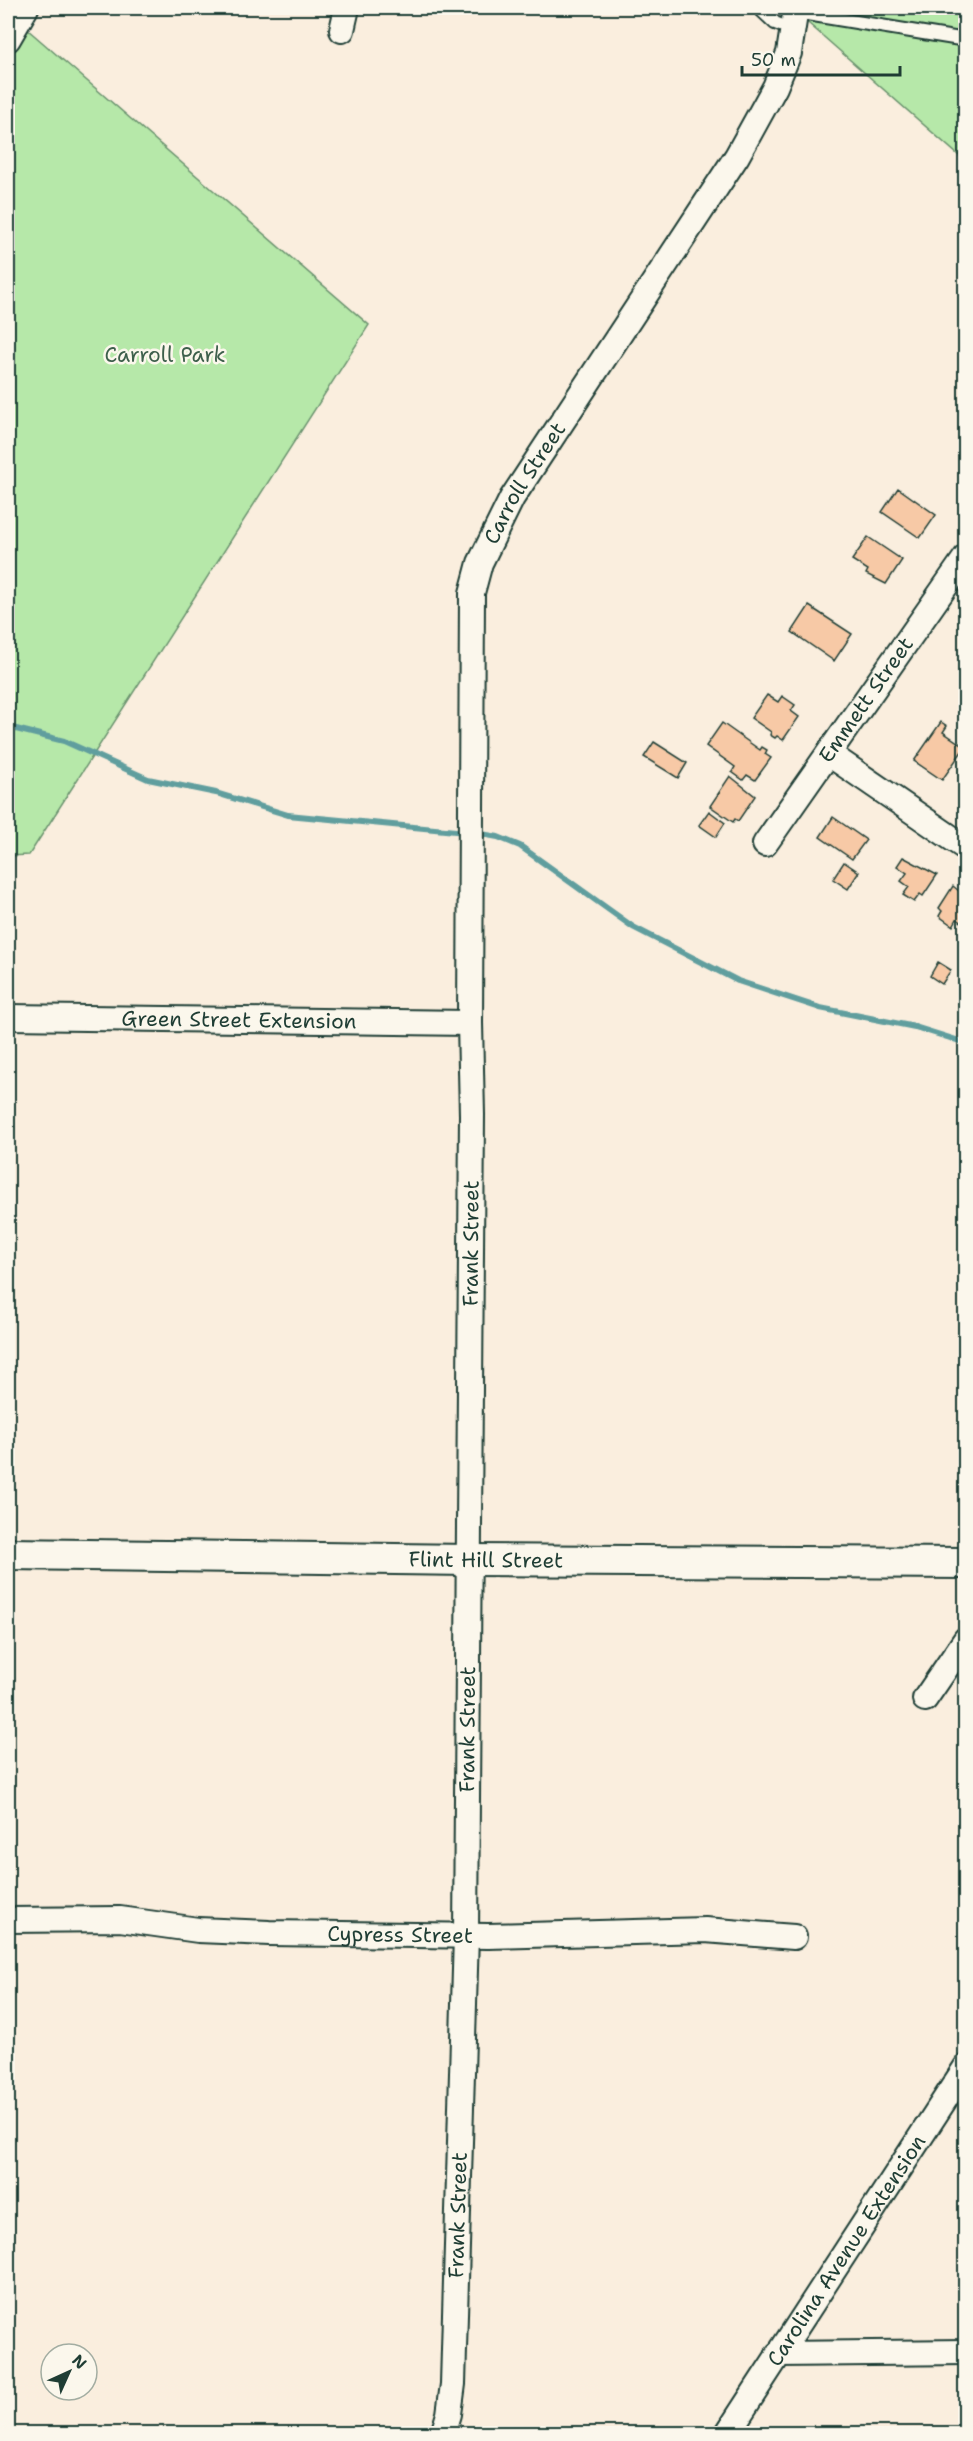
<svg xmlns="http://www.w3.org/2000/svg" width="973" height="2441" font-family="'Shantell Sans',sans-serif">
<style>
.green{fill:#b6e8a9;stroke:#6a926e;stroke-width:1.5}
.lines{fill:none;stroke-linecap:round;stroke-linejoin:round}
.stream{stroke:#619e9e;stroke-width:6}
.building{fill:#f7c9a6;stroke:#1f3d34;stroke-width:1.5}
.service-casing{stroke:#1f3d34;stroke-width:16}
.minor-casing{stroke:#1f3d34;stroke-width:28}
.tertiary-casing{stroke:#1f3d34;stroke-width:34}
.service{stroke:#fbf7ec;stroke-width:12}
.minor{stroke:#fbf7ec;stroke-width:24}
.tertiary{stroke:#fbf7ec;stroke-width:30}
.labels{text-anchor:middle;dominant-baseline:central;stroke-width:5;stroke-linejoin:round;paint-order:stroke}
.park-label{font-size:21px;fill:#3d5f4b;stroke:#fbf7ec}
.street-label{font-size:21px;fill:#1f3d34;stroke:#fbf7ec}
</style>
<rect width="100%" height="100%" fill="#faeede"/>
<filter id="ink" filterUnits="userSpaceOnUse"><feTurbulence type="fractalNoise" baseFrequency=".0167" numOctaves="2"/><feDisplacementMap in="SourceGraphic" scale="12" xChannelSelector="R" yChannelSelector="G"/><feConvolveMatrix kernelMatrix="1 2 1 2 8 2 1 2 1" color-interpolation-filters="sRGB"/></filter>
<g filter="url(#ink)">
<!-- green -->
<path class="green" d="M810,8H965V161L808,23Z
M27,29L369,325L29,855L8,856V60Z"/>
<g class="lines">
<!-- stream -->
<path class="stream" d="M8,727L64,741L148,779L216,793L288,815L466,832
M476,833L498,837L520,846L633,927L738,981L820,1008L915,1027L966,1043"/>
</g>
<!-- building -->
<path class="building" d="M898,488L936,515L920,538L882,512Z
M868,537L902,560L886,584L866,574L868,570L852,560Z
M809,606L852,634L834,661L792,632Z
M767,695L778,702L782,696L795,705L791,711L799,717L783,740L777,736L775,738L770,735L771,732L751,718Z
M941,722L947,726L943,732L965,747L942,780L914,761Z
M722,723L760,750L762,747L767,750L765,754L771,758L755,780L747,775L743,780L732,772L735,767L706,746Z
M654,742L687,763L678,778L644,757Z
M730,776L755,796L738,821L735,819L733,822L710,806Z
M709,811L725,823L716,837L699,825Z
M833,817L866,840L852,859L820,837Z
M903,857L937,875L923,896L920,894L914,902L903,895L909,887L901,881L907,873L897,866Z
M844,862L859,872L848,889L833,879Z
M963,885L966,887V920L963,923L957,919L953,926L939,916L942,911L939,908L953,886L959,891Z
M938,962L951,970L942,984L930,976Z"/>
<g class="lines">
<defs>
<path id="service" d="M759,8L775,23L793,30
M795,12L966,40"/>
<g id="minor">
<path d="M342,30L347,8"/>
<path d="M8,39L26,8"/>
<path d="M829,754L966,848"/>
<path id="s1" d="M765,844L966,557"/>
<path id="s2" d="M8,1017L470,1023"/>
<path d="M925,1699L966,1639"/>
<path id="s3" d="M8,1920L120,1919L198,1930L269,1933L488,1936L705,1930L794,1937"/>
<path d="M778,2354L966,2352"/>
<path id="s4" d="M443,2434L449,2414L453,2384L466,1935L472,1115L470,1023L472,593L480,563L512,498L737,156L775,87L789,53L796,8"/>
<path id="s5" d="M727,2434L966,2067"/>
</g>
<g id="tertiary">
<path id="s6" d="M8,1554L469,1560L966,1563"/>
</g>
</defs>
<!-- service casing -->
<use href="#service" class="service-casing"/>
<!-- minor casing -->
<use href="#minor" class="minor-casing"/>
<!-- tertiary casing -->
<use href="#tertiary" class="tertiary-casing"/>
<!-- service -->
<use href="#service" class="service"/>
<!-- minor -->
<use href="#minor" class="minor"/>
<!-- tertiary -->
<use href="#tertiary" class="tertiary"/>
</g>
</g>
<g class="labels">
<!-- park labels -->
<g class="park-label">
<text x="165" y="355">Carroll Park</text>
</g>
<!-- street labels -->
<g class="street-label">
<text stroke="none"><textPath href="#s4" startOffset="1965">Carroll Street</textPath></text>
<text stroke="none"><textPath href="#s1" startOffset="176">Emmett Street</textPath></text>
<text stroke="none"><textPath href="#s2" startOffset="231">Green Street Extension</textPath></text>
<text stroke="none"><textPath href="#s4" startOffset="1192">Frank Street</textPath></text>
<text stroke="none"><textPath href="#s6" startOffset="478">Flint Hill Street</textPath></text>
<text stroke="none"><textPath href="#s4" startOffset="706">Frank Street</textPath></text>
<text stroke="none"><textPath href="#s3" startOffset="393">Cypress Street</textPath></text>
<text stroke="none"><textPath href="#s4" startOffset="220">Frank Street</textPath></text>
<text stroke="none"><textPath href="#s5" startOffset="219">Carolina Avenue Extension</textPath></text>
</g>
</g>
<!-- margin -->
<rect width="973" height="2441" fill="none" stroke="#fbf7ec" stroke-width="30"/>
<rect x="15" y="15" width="943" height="2411" fill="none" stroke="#1f3d34" stroke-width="2" filter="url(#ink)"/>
<!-- north arrow -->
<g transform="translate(69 2372) rotate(45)"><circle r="28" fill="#fbf7ec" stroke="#a3ada2" stroke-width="1.5"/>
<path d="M0-4.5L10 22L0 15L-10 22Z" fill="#1f3d34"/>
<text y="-9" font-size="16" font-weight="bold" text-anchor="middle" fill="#1f3d34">N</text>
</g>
<!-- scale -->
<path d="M742 66v9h158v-9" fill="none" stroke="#1f3d34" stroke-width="3"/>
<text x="751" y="66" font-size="18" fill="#1f3d34" stroke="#fbf7ec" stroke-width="4.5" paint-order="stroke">50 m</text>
</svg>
